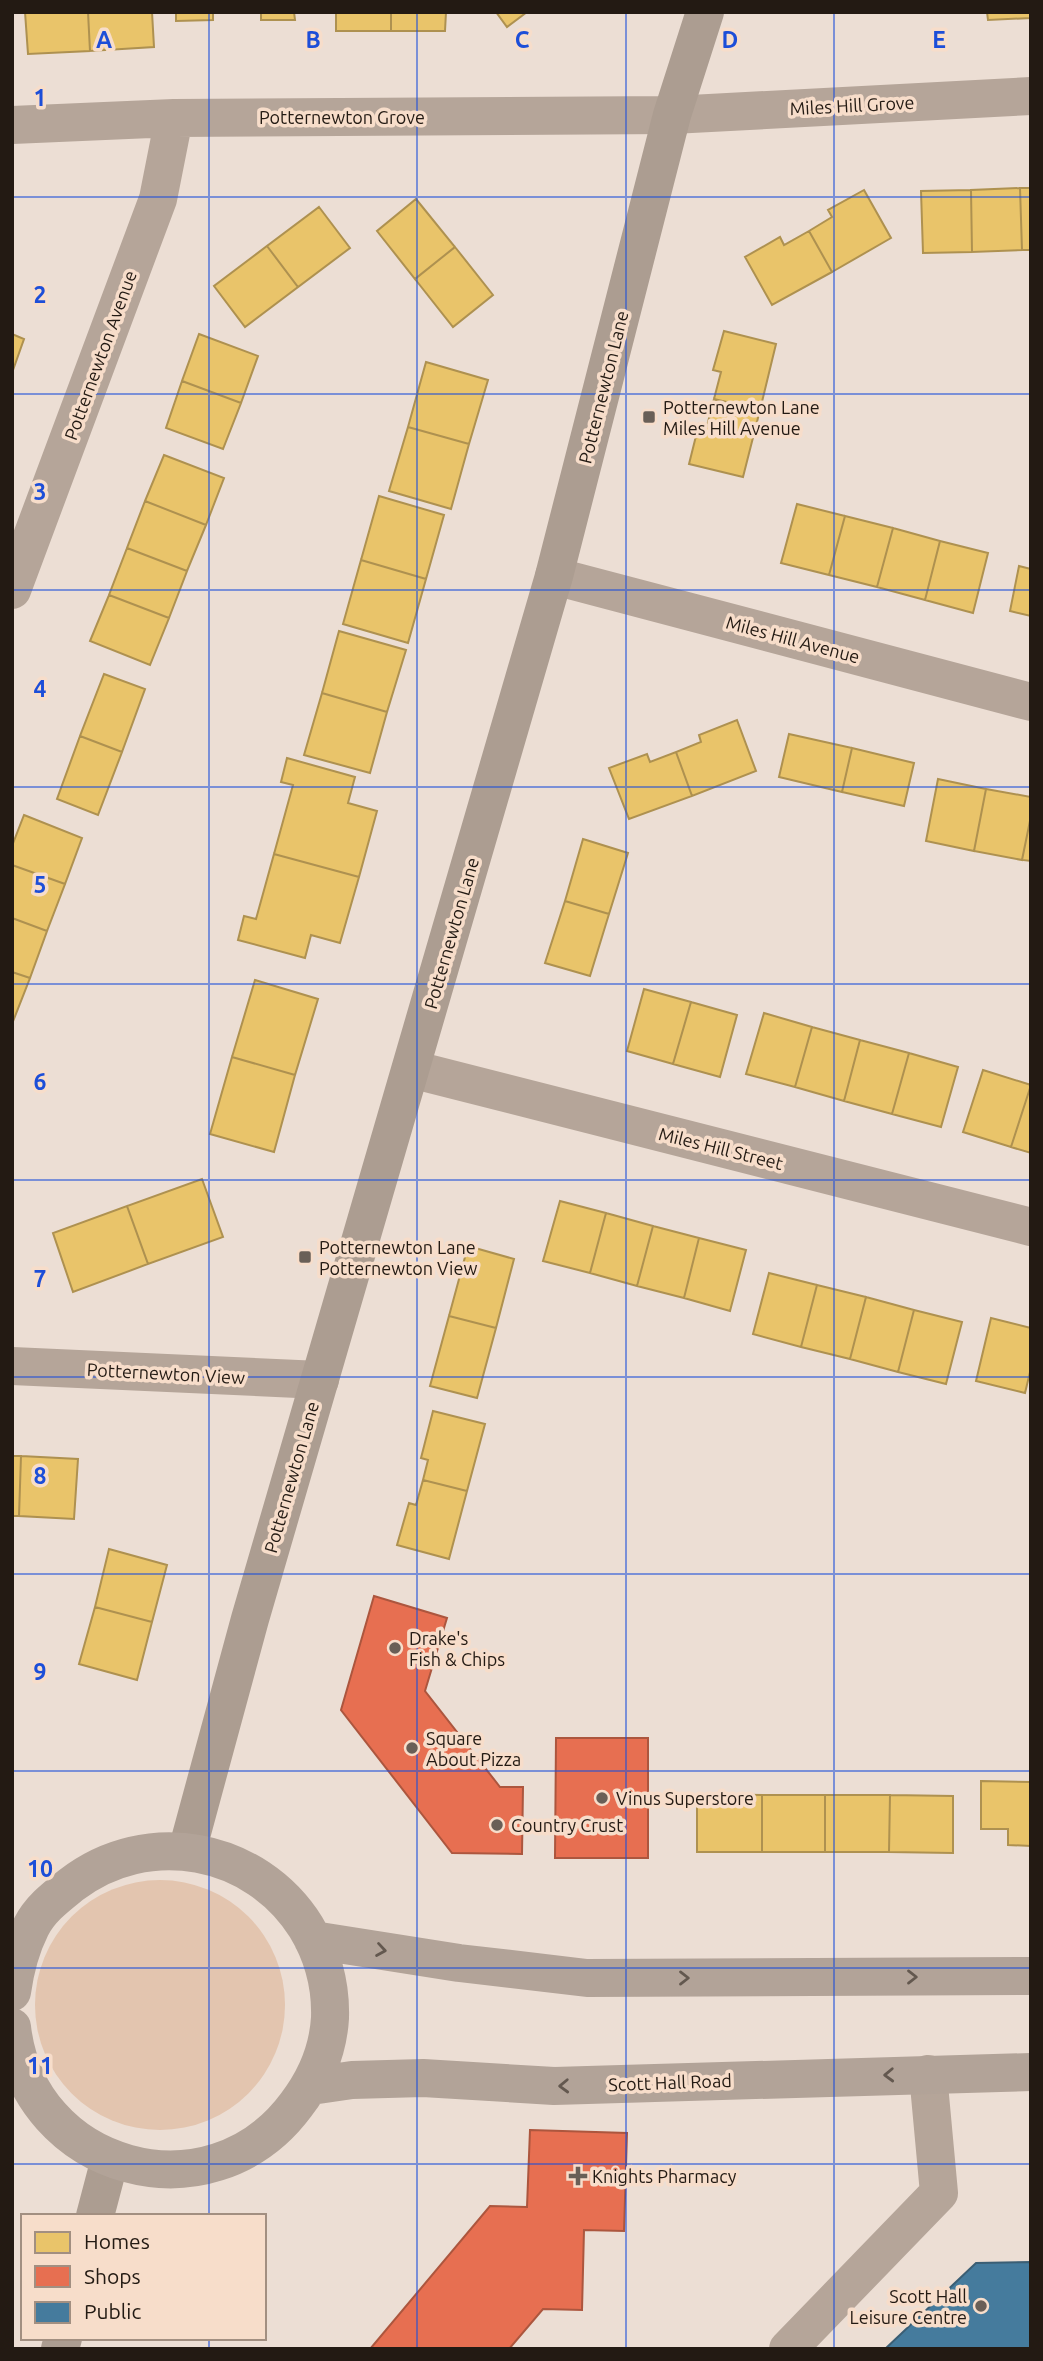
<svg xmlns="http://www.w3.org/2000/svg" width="1043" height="2361" font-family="Ubuntu,sans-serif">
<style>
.green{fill:#e3c5af}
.homes{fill:#e9c46a;stroke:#ae9150;stroke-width:2}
.shops{fill:#e76f51;stroke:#ac563e;stroke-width:2}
.public{fill:#457b9d;stroke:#3b5e74;stroke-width:2}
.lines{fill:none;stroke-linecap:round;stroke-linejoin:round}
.minor{stroke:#b5a599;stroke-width:38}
.major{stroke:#ac9d91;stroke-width:38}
.highway{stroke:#b2a398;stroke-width:38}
.oneway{stroke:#63584f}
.grid{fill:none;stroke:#1d4ed8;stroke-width:2;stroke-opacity:0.55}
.poi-dot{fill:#695f57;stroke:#f7ddca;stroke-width:2.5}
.labels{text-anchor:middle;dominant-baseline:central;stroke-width:7;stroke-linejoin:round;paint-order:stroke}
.street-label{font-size:18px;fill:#231a13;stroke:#f7ddca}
.poi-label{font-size:18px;fill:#231a13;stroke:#f7ddca;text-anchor:start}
.grid-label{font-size:23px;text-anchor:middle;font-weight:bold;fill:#1d4ed8;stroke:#f7ddca;stroke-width:7;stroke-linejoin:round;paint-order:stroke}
</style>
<rect width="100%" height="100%" fill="#ecded4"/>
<!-- green -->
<path class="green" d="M35 2005a125 125 0 1 1 250 0a125 125 0 1 1-250 0Z"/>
<!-- homes -->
<path class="homes" d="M25,12H88L90,51L28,54Z
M88,12H152L154,47L90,51Z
M176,12H213V20L176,21Z
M261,12H294L295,20H261Z
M336,12H391V31H336Z
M391,12H446L445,31H391Z
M496,12H527L507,27Z
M987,12H1031V18L988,20Z
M1020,188L1022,250L972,252L971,190Z
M1020,188H1031V250H1022Z
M864,190L891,238L832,272L809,231L832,217L828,210Z
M971,190L972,252L923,253L921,191Z
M416,199L455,247L415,279L377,231Z
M319,207L350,248L298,287L267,246Z
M809,231L832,272L772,305L745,257L780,237L784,245Z
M267,246L298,287L245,327L214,286Z
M455,247L493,295L453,327L415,279Z
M724,331L776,344L760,410L714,399L721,372L713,370Z
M12,334L24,339L12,373Z
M199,334L258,356L241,403L182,381Z
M426,362L488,380L469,444L408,427Z
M182,381L241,403L223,449L166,428Z
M714,399L760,410L743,477L689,464L699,424L707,426Z
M408,427L469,444L451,509L389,491Z
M164,455L224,478L206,525L145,501Z
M379,496L444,515L426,579L361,560Z
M145,501L206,525L187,571L127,548Z
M797,504L845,516L829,575L781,563Z
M845,516L893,528L877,587L829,575Z
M893,528L940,541L925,600L877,587Z
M940,541L988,553L973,613L925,600Z
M127,548L187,571L169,618L109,595Z
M361,560L426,579L408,643L343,624Z
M1019,566L1031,569V616L1010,611Z
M109,595L169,618L150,665L90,641Z
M339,631L406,650L387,712L322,693Z
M104,674L145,689L122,752L80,736Z
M322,693L387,712L370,773L304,755Z
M737,720L756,771L692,796L676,752L701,742L699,735Z
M789,734L852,748L842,792L779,777Z
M80,736L122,752L98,815L57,799Z
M852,748L914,763L904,806L842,792Z
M676,752L692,796L629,819L609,768L647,754L650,762Z
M287,758L355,777L348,803L377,811L359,877L274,854L293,785L281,782Z
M938,779L986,789L974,851L926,841Z
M986,789L1031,797V816L1022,860L974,851Z
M24,815L82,838L65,884L12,865V846Z
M1031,816V861L1022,860Z
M583,839L628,853L609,914L565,901Z
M274,854L359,877L340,943L311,935L305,958L238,940L244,916L256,919Z
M12,865L65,884L47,931L12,918Z
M565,901L609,914L590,976L545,963Z
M12,918L47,931L30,978L12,972Z
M12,972L30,978L12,1024Z
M255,980L318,999L295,1075L232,1057Z
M644,989L691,1002L673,1064L627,1051Z
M691,1002L737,1015L720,1077L673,1064Z
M764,1013L812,1027L795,1087L746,1074Z
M812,1027L860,1040L844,1101L795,1087Z
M860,1040L909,1053L892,1114L844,1101Z
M909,1053L958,1067L941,1127L892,1114Z
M232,1057L295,1075L274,1152L210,1134Z
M983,1070L1031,1085L1011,1147L963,1132Z
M1031,1085V1153L1011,1147Z
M202,1179L223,1237L148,1264L127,1206Z
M560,1201L606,1213L590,1273L543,1261Z
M127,1206L148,1264L73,1292L53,1233Z
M606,1213L653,1226L637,1286L590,1273Z
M653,1226L699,1238L684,1298L637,1286Z
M699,1238L746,1250L730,1311L684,1298Z
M468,1246L514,1259L496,1328L449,1316Z
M769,1273L817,1285L801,1347L753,1334Z
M817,1285L866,1297L850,1359L801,1347Z
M866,1297L914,1310L898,1372L850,1359Z
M914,1310L962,1322L946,1384L898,1372Z
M449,1316L496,1328L477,1398L430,1386Z
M991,1318L1031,1328V1368L1025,1393L976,1381Z
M433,1411L485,1424L467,1491L423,1480L428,1460L421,1458Z
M12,1456H21L19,1516H12Z
M21,1456L78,1459L74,1519L19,1516Z
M423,1480L467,1491L449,1559L397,1545L409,1503L416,1505Z
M109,1549L167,1565L152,1622L95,1607Z
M95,1607L152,1622L137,1680L79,1664Z
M981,1781L1031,1782V1846L1008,1845V1829H981Z
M697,1794L762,1795V1852H697Z
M762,1795H825V1852H762Z
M825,1795H890L889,1852H825Z
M890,1795L953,1796V1853L889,1852Z"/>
<!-- shops -->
<path class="shops" d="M374,1596L447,1618L425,1691L500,1787H523L522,1854L452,1853L341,1710Z
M556,1738H648V1858H555Z
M530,2130L627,2133L624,2231L584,2230L582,2310L543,2309L509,2349H370L490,2206L527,2207Z"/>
<!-- public -->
<path class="public" d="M1031,2262V2349H885L976,2263Z"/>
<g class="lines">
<!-- minor -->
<path class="minor" d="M12,125L174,118L672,115L1031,96
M554,576L1031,702
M12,590L158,199L174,118
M411,1069L1031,1227
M12,1366L320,1380
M788,2349L939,2193L928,2074"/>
<!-- major -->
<path class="major" d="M187,1851L250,1619L554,576L672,115L705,12
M95,2216L110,2159
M60,2349L63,2338"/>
<!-- highway -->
<path class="highway" d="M313,1940L459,1963L587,1978L1031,1976
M12,1992C15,1970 21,1947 31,1927C40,1909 56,1897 71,1885C147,1826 256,1847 306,1927C323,1955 331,1986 330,2018C328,2051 316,2079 296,2105C210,2221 28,2171 12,2027
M311,2086L352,2080L423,2078L554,2086L1031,2072"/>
</g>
<!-- one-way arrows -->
<defs><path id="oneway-chevron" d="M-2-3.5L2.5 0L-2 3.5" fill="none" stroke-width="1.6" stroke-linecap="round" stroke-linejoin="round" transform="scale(1.75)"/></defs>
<g class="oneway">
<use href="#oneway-chevron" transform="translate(381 1950) rotate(9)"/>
<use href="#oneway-chevron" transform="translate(912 1977)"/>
<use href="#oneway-chevron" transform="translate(684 1978)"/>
<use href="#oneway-chevron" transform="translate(889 2075) rotate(178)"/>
<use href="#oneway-chevron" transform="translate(564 2086) rotate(178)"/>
</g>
<!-- grid -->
<path class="grid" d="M209,12V2216M417,12V2349M626,12V2349M834,12V2349M12,197H1031M12,394H1031M12,590H1031M12,787H1031M12,984H1031M12,1180H1031M12,1377H1031M12,1574H1031M12,1771H1031M12,1968H1031M12,2164H1031M209,2338V2349"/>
<!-- markers -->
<g class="poi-dot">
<rect x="642" y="410" width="14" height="14" rx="3.5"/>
<rect x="298" y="1250" width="14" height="14" rx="3.5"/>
<circle cx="395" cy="1648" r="7"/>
<circle cx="412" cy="1748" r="7"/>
<circle cx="602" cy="1798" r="7"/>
<circle cx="497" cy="1825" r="7"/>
<path d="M574.5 2165.5h7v7h7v7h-7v7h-7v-7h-7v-7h7z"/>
<circle cx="981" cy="2306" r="7"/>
</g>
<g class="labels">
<!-- street labels -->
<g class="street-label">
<text transform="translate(852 105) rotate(-3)">Miles Hill Grove</text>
<text x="342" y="117">Potternewton Grove</text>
<text transform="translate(100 355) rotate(-70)">Potternewton Avenue</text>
<text transform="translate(603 387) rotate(-76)">Potternewton Lane</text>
<text transform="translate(793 639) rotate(15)">Miles Hill Avenue</text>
<text transform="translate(451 933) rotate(-74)">Potternewton Lane</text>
<text transform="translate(721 1148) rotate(14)">Miles Hill Street</text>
<text transform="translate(166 1373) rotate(3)">Potternewton View</text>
<text transform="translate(291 1477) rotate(-74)">Potternewton Lane</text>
<text transform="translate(670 2082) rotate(-2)">Scott Hall Road</text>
</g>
<!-- poi labels -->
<g class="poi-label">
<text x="663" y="407">Potternewton Lane<tspan x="663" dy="21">Miles Hill Avenue</tspan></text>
<text x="319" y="1247">Potternewton Lane<tspan x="319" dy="21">Potternewton View</tspan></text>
<text x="409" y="1638">Drake's<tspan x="409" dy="21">Fish &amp; Chips</tspan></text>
<text x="426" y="1738">Square<tspan x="426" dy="21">About Pizza</tspan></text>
<text x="616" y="1798">Vinus Superstore</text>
<text x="511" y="1825">Country Crust</text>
<text x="592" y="2176">Knights Pharmacy</text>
<text x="967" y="2296" text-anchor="end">Scott Hall<tspan x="967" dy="21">Leisure Centre</tspan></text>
</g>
</g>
<g class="grid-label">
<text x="104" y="48">A</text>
<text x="313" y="48">B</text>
<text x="522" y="48">C</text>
<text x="730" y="48">D</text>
<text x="939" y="48">E</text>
<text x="40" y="106">1</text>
<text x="40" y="303">2</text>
<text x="40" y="500">3</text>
<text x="40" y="697">4</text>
<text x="40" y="893">5</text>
<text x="40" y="1090">6</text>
<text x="40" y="1287">7</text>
<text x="40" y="1484">8</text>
<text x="40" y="1680">9</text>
<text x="40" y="1877">10</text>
<text x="40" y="2074">11</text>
</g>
<!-- border -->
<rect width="1043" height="2361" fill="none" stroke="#231a13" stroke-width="28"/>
<!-- legend -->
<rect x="21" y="2214" width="245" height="126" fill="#f7ddca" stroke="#a28f81" stroke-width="2"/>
<rect x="35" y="2232" width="35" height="21" fill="#e9c46a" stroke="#a28f81" stroke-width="2"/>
<text x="84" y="2249" font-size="21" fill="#231a13">Homes</text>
<rect x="35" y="2266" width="35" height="21" fill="#e76f51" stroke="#a28f81" stroke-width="2"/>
<text x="84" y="2284" font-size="21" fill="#231a13">Shops</text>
<rect x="35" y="2302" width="35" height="21" fill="#457b9d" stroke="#a28f81" stroke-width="2"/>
<text x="84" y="2319" font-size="21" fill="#231a13">Public</text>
</svg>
